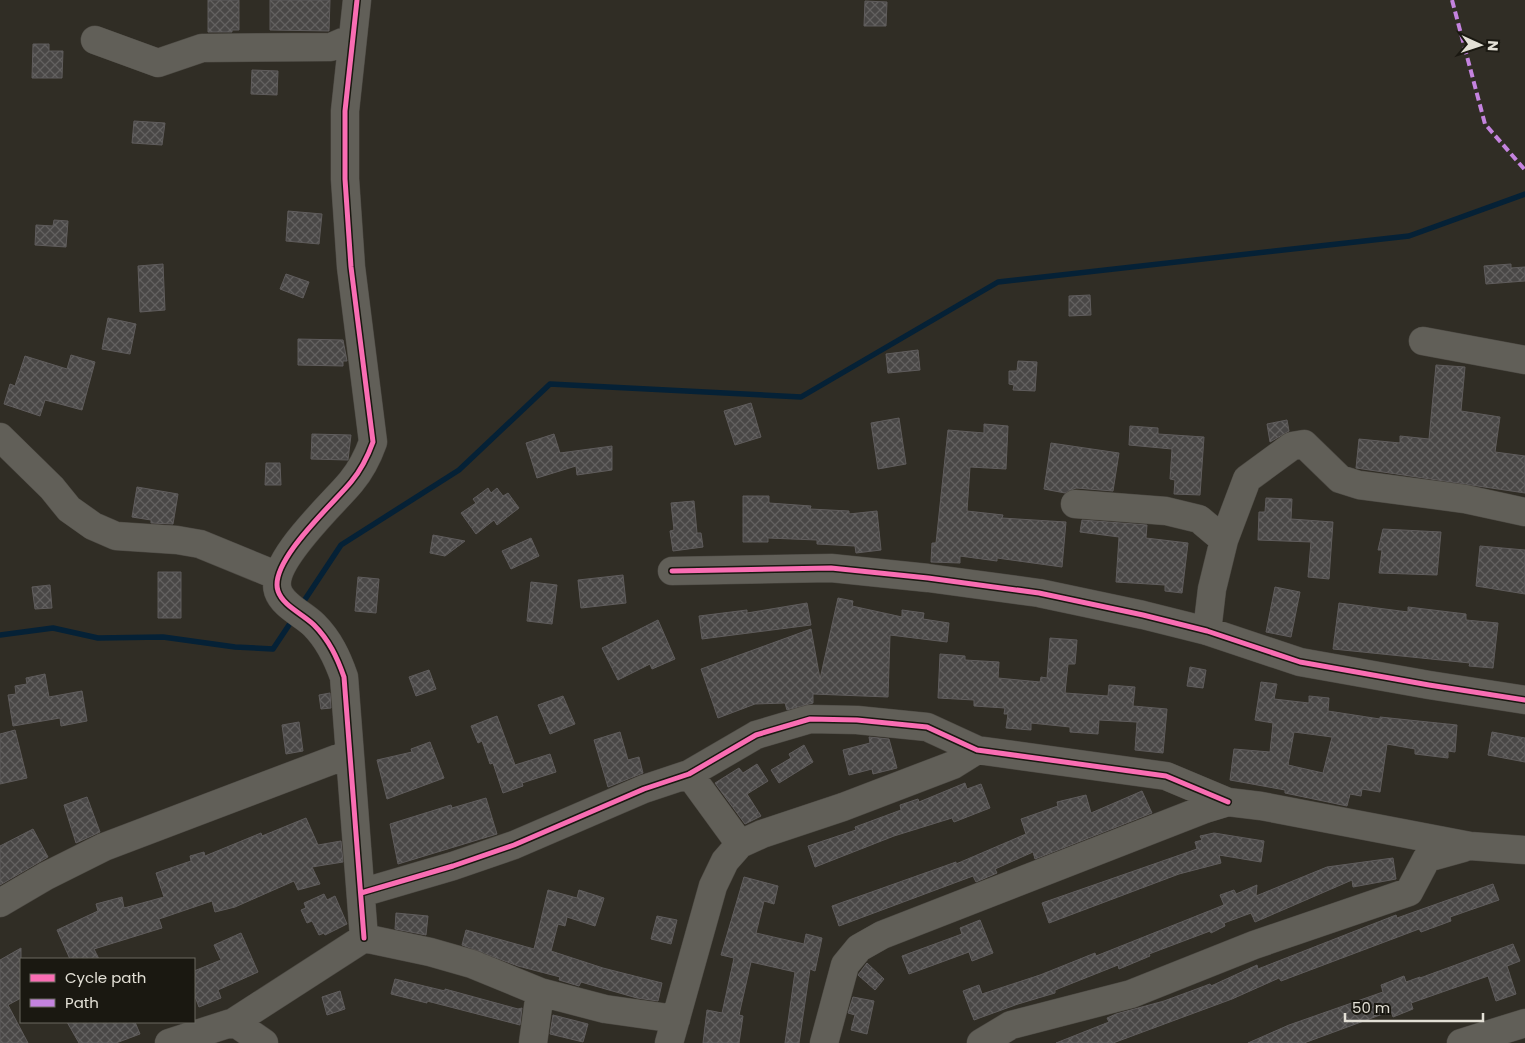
<svg xmlns="http://www.w3.org/2000/svg" width="1525" height="1043" font-family="Poppins,sans-serif">
<style>
.lines{fill:none;stroke-linecap:round;stroke-linejoin:round}
.stream{stroke:#052136;stroke-width:5.5}
.building{fill:url(#building-cross-hatch);stroke:#5f5c5c;fill-rule:evenodd}
.minor-casing{stroke:#4c4943;stroke-width:29}
.minor{stroke:#615f58;stroke-width:28}
.quiet{stroke:#c483df;stroke-width:4;stroke-dasharray:8 4;stroke-linecap:butt}
.cycleway-casing{stroke:#1a1811;stroke-width:8}
.cycleway{stroke:#f96db3;stroke-width:5}
</style>
<defs>
<pattern id="building-cross-hatch" width="8" height="8" patternUnits="userSpaceOnUse" patternTransform="scale(1.25)"><rect width="8" height="8" fill="#494746"/><path d="M0 0l8 8M0 8l8-8" fill="none" stroke="#636160"/></pattern>
</defs>
<rect width="100%" height="100%" fill="#302d25"/>
<g class="lines">
<!-- stream -->
<path class="stream" d="M300,607L341,545L459,470L550,384L801,397L998,282L1409,236L1525,194
M0,635L53,628L98,638L163,637L235,647L273,649L293,619"/>
</g>
<!-- building -->
<path class="building" d="M208,0H239V30H232V32H208Z
M270,0H330L329,31L270,30Z
M865,1L887,2L886,26H864Z
M33,44H49V51H63L62,78H32Z
M252,70L278,71L277,95L251,94Z
M134,121L165,123L162,145L132,143Z
M288,211L322,214L319,244L286,241Z
M54,220L68,221L66,247L35,245L36,225L53,226Z
M163,264L165,310L140,312L138,266Z
M1511,264V268L1525,267V281L1486,284L1484,266Z
M286,274L309,282L303,298L280,289Z
M1090,295L1091,315L1069,316V296Z
M108,318L136,324L130,354L102,349Z
M298,339L343,340L347,361H343V366L298,365Z
M918,350L920,370L888,373L886,354Z
M71,355L95,362L82,410L45,400L40,416L4,404L10,384L15,386L25,356L67,369Z
M1018,361L1037,362L1035,391L1013,390L1014,385L1009,384V371H1017Z
M1436,365L1465,367L1461,411L1500,417L1495,452L1525,456V493L1356,468L1359,439L1400,443V436L1429,439Z
M751,403L761,437L735,445L724,411Z
M899,418L906,464L878,469L871,423Z
M1287,420L1289,431L1270,442L1267,424Z
M984,424L1008,426L1006,469L970,467L967,511L1003,515L1002,518L1066,522L1062,567L997,558V561L960,556V563L931,562L932,543H936L948,430L984,433Z
M1130,426L1158,428V434L1204,437L1200,495L1174,494L1175,480L1170,479L1172,449L1129,445Z
M312,434L351,435L348,460L311,459Z
M554,434L560,453L612,446V470L577,475L576,466L537,478L526,443Z
M1051,443L1119,453L1113,491L1076,488L1065,493L1044,489Z
M266,463H280L281,485H265Z
M137,487L178,494L173,524L151,523V520L132,517Z
M488,488L491,493L497,488L503,496L508,493L519,508L497,525L494,520L476,534L461,513L476,503L473,499Z
M743,496H769V503L811,506L810,509L849,511V514L877,511L881,550L856,553L855,546L817,544V540L768,538V542H743Z
M1266,498L1292,499L1291,519L1333,522L1329,579L1308,577L1311,542L1258,540L1259,512H1265Z
M694,501L697,533H701L703,547L673,551L670,531L674,530L671,503Z
M1082,520L1147,525L1146,538L1188,543L1182,593L1165,591V585L1116,582L1119,537L1080,532Z
M1383,529L1441,532L1437,575L1379,573L1382,550H1378Z
M433,535L465,541L445,556L430,553Z
M531,538L539,556L511,569L502,551Z
M1480,546L1525,550V594L1476,586Z
M158,572H181V618H158Z
M623,575L626,603L581,608L578,580Z
M358,577L379,579L376,613L355,611Z
M531,582L557,585L552,624L527,621Z
M50,585L52,608L35,609L32,587Z
M1275,587L1300,592L1291,637L1266,632Z
M838,598L853,601L852,606L902,617V610L924,613L923,619L949,623L947,642L890,635L888,697L813,694V703L787,710L785,703L755,704L718,718L701,669L811,629L820,679Z
M807,603L811,625L702,639L699,616L747,610V613Z
M1339,603L1408,612V607L1466,614V620L1498,623L1493,668L1469,666L1470,663L1333,649Z
M658,620L675,659L652,669L650,664L618,680L602,648Z
M1050,638L1077,640L1075,664H1068L1065,693L1108,696L1109,685L1135,687L1133,706L1167,709L1163,753L1135,750L1137,722L1099,720L1098,734L1070,732V727L1031,723V730L1006,728L1008,714H1004L1005,708L974,706V700L938,698L940,654L965,656V660L999,662L998,678L1040,682L1041,677L1047,678Z
M1190,667L1206,670L1203,688L1187,686Z
M429,670L436,689L416,696L409,677Z
M45,674L49,697L82,691L87,721L61,726L60,718L13,726L8,695L16,694L15,686L27,684L26,678Z
M1261,682L1277,684L1274,699L1309,703V696L1329,698L1328,711L1380,719V717L1457,725L1455,752L1448,751V758L1415,754V749L1387,744L1380,792L1362,789L1361,796L1350,794L1347,806L1285,793V790L1230,780L1234,749L1270,752L1273,723L1255,720ZM1294,732L1332,737L1323,773L1288,765Z
M330,693L331,708L321,709L319,695Z
M563,696L575,724L550,734L538,705Z
M497,716L515,765L550,754L556,772L522,783L523,786L503,793L493,763L490,764L482,741L478,743L471,726Z
M299,722L303,751L286,754L282,725Z
M15,730L27,778L0,784V734Z
M620,732L628,760L639,757L643,773L608,787L594,740Z
M1492,732L1525,738V762L1488,755Z
M869,737L889,739L897,768L873,774L872,769L849,775L843,750L870,743Z
M430,742L444,778L387,799L377,760L412,752L411,749Z
M804,745L813,762L779,783L771,770L791,758L789,754Z
M757,764L768,781L747,794L761,816L745,824L715,783L739,768L743,773Z
M965,783L967,789L981,784L990,808L954,822L952,818L894,836L815,867L808,846L856,830L855,827L901,810L900,805L918,799L919,802Z
M1142,791L1152,813L1035,859L1033,852L995,869L997,873L976,882L973,876L839,926L832,906L956,862V864L1026,834L1021,819L1058,806L1057,802L1086,795L1091,813Z
M87,797L100,832L76,843L64,805Z
M486,798L497,834L398,864L390,824L451,805L452,808Z
M306,818L318,845L341,841L343,862L312,867L320,884L298,890L294,881L235,907L215,912L212,901L159,919L162,928L94,949L99,959H70L57,930L98,911L96,904L122,897L124,908L164,897L156,873L191,861L190,856L204,852L205,856L261,833L262,836Z
M33,829L48,857L0,885V846Z
M1214,833L1264,841L1261,862L1219,855L1221,863L1179,874L1049,923L1042,903L1197,849L1195,842L1202,840L1200,836Z
M1393,858L1396,879L1353,887L1352,880L1255,922L1251,913L1224,923L1225,926L1211,933L1210,931L1149,954L1150,956L1119,969L1118,965L1055,990V993L1018,1004L974,1020L963,991L979,985L982,994L1040,975L1095,953L1096,956L1224,905L1220,895L1234,890L1236,894L1257,885L1256,896L1327,867Z
M744,877L778,886L774,904L764,901L756,933L804,944L806,934L822,938L815,971L810,969L799,1043H785L795,972L751,962L739,1015L743,1016L739,1043H703L707,1010L722,1013L734,958L721,955Z
M1493,884L1499,900L1450,917L1451,921L1421,932L1419,929L1281,981L1279,978L1232,999L1113,1043H1056L1109,1022L1107,1018L1116,1014L1164,1001L1210,984L1211,986L1257,965L1258,969L1396,915L1397,918Z
M548,890L577,898L579,890L604,898L595,926L567,917L565,926L558,924L551,951L603,968L662,983L658,1001L637,998L581,982L579,986L559,980L560,977L518,966L462,945L466,930L534,949Z
M324,894L327,900L335,896L347,924L325,935L324,933L319,935L312,921L307,923L301,910L306,908L304,903Z
M396,913L428,916L426,935L395,929Z
M657,916L677,920L671,944L651,939Z
M980,920L993,953L972,961L969,952L909,974L902,956L962,934L960,928Z
M241,933L258,972L218,990L221,998L199,1007L194,994V971L221,960L214,945Z
M1513,944L1520,961L1507,966L1516,994L1496,1001L1488,976L1411,1003L1413,1009L1393,1017L1391,1011L1304,1043H1248L1289,1025L1383,992L1381,985L1404,976L1406,982L1420,977V978Z
M21,948V998L8,1005L28,1043H0V960Z
M867,963L884,979L875,990L858,975Z
M395,979L445,991V989L518,1009L522,1008L520,1025L427,1001V1003L391,994Z
M340,991L345,1009L327,1015L322,997Z
M853,997L874,1001L867,1034L851,1030L855,1015L848,1013Z
M553,1015L588,1024L583,1042L550,1034Z
M67,1022H135L140,1034L116,1043H79Z"/>
<g class="lines">
<defs>
<path id="minor" d="M357,0L345,111V179L351,267L373,442C368,456 361,470 351,482C334,503 268,562 278,591C283,606 303,614 314,625C329,640 337,657 344,677L364,938
M95,40L158,63L202,48L331,47L352,38
M1423,341L1525,360
M0,437L52,488L69,509L93,526L116,536L177,540L200,544L278,576
M1075,504L1166,511L1199,519L1224,540L1212,589L1207,631
M1224,540L1247,479L1292,446L1304,444L1340,479L1359,485L1465,499L1525,512
M672,571L831,568L928,578L1039,593L1143,615L1207,631L1300,662L1429,685L1525,700
M689,774L740,844
M361,893L453,866L514,845L644,789L689,774L756,735L810,719L857,720L927,727L977,750L1166,776L1228,802
M0,903L46,876L104,847L349,754
M234,1022L264,1043
M169,1043L234,1022L364,938L430,952L472,964L540,992L605,1009L676,1019
M533,1043L540,992
M669,1043L713,886L725,861L740,844L762,834L843,807L953,765L977,750
M824,1043L845,965L859,948L882,935L1205,809L1228,802L1261,806L1470,846L1525,850
M981,1043L1011,1025L1131,994L1254,945L1409,892L1427,858L1463,848
M1461,1043L1525,1023"/>
</defs>
<!-- minor casing -->
<use href="#minor" class="minor-casing"/>
<!-- minor -->
<use href="#minor" class="minor"/>
<!-- quiet -->
<path class="quiet" d="M1452,0L1485,124L1525,170"/>
<defs>
<path id="cycleway" d="M357,0L345,111V179L351,267L373,442C368,456 361,470 351,482C334,503 268,562 278,591C283,606 303,614 314,625C329,640 337,657 344,677L364,938
M672,571L831,568L928,578L1039,593L1143,615L1207,631L1300,662L1429,685L1525,700
M361,893L453,866L514,845L644,789L689,774L756,735L810,719L857,720L927,727L977,750L1166,776L1228,802"/>
</defs>
<!-- cycleway casing -->
<use href="#cycleway" class="cycleway-casing"/>
<!-- cycleway -->
<use href="#cycleway" class="cycleway"/>
</g>
<!-- legend -->
<rect x="20" y="958" width="175" height="65" fill="#1a1811" stroke="#6a6860"/>
<rect x="30" y="974" width="25" height="8" fill="#f96db3" stroke="#6a6860"/>
<text x="65" y="983" font-size="15" fill="#e3e0d6">Cycle path</text>
<rect x="30" y="999" width="25" height="8" fill="#c483df" stroke="#6a6860"/>
<text x="65" y="1008" font-size="15" fill="#e3e0d6">Path</text>
<!-- north arrow -->
<g transform="translate(1480 45) rotate(93)" stroke="#1a1811" stroke-width="4" paint-order="stroke">
<path d="M0-4L9 19L0 12L-9 19Z" fill="#e3e0d6"/>
<text y="-8" font-size="14" font-weight="bold" text-anchor="middle" fill="#e3e0d6">N</text>
</g>
<!-- scale -->
<path d="M1345 1013v8h138v-8" fill="none" stroke="#e3e0d6" stroke-width="2.5"/>
<text x="1352" y="1013" font-size="15" fill="#e3e0d6" stroke="#1a1811" stroke-width="4" paint-order="stroke">50 m</text>
</svg>
